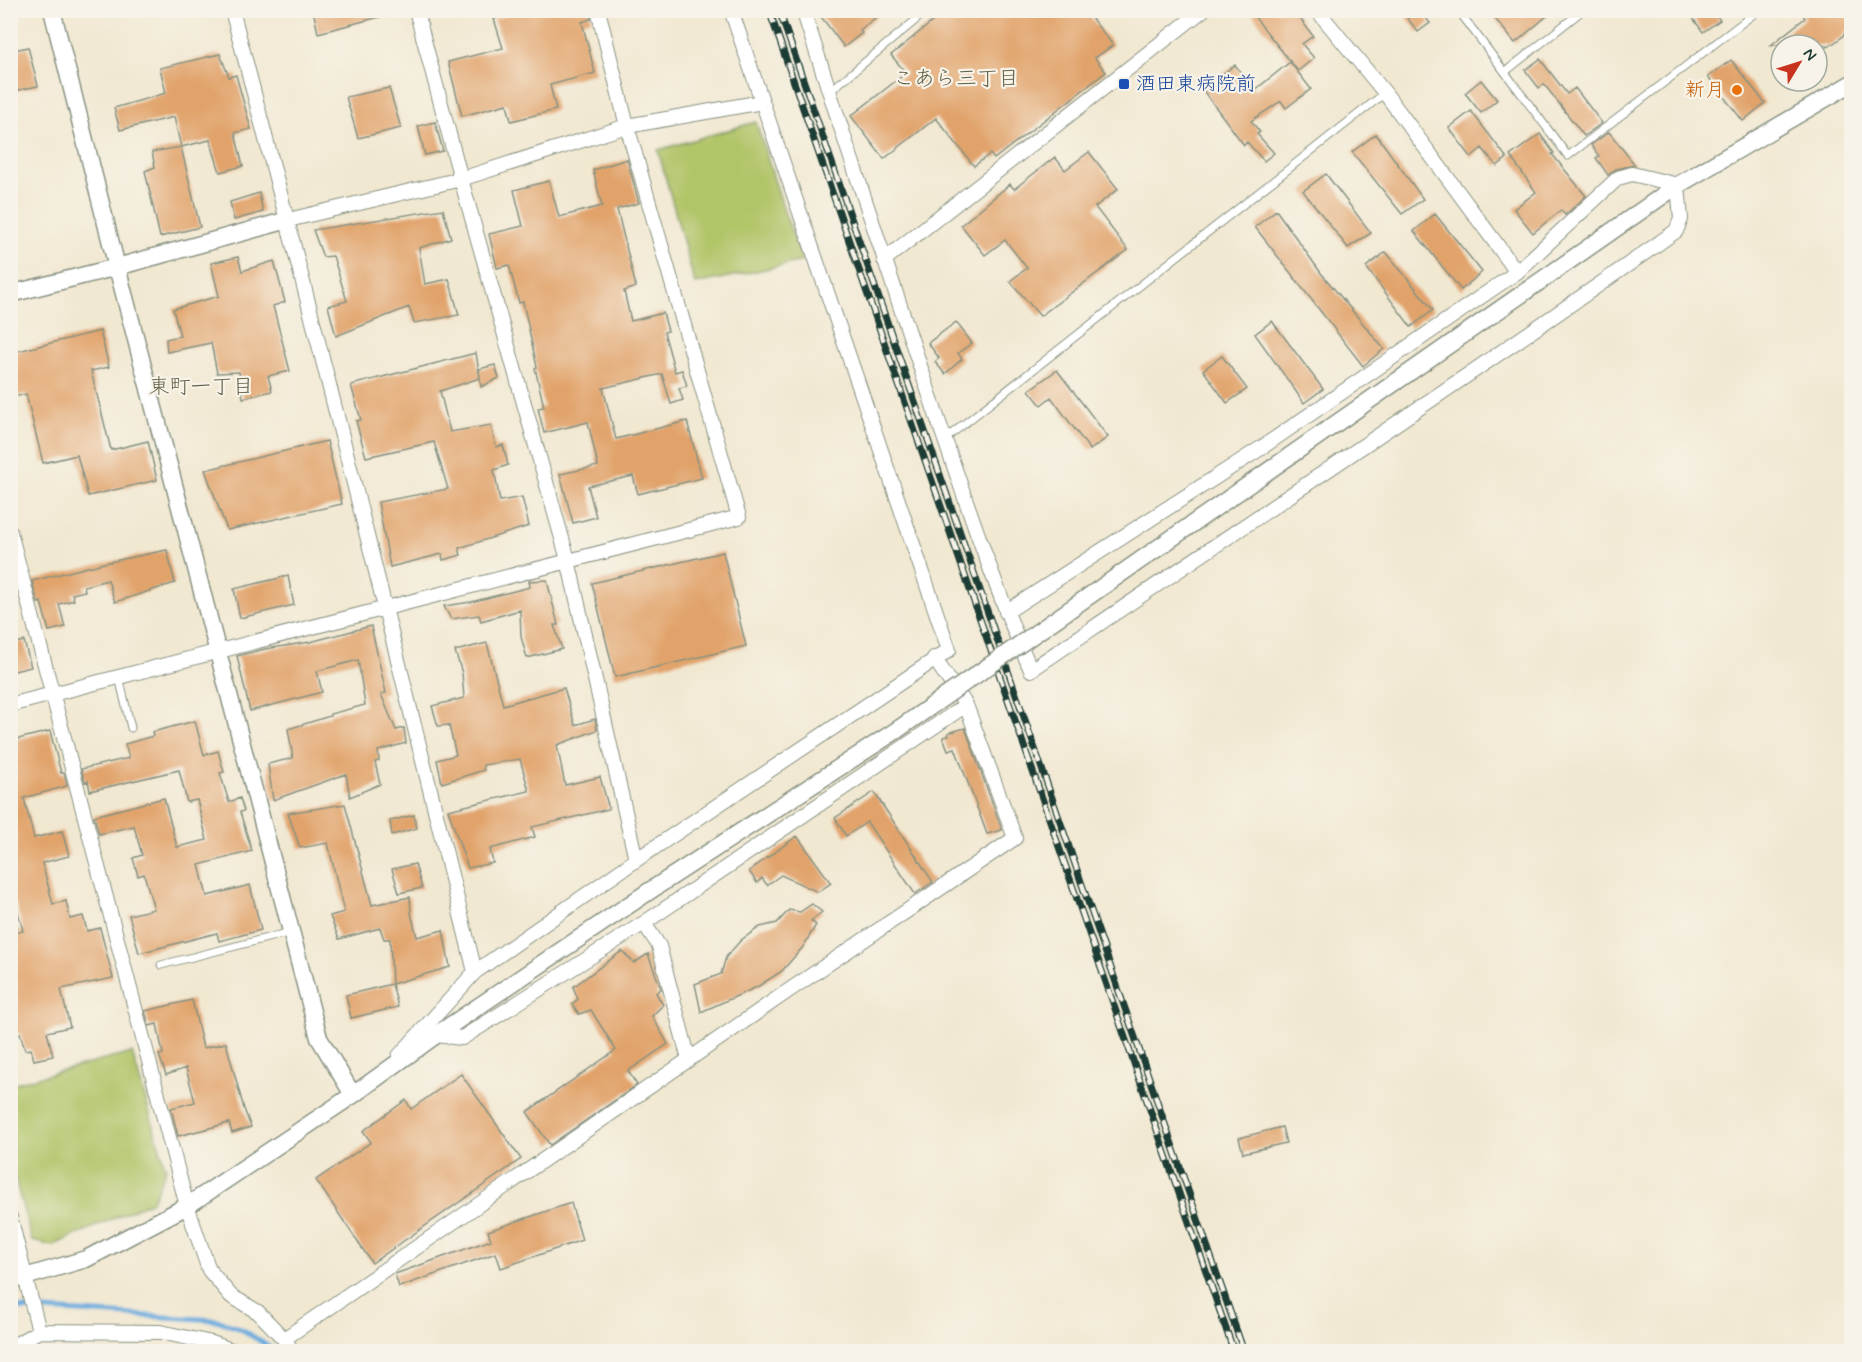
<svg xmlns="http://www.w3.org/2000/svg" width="1862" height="1362" font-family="Mynerve,'Klee One',sans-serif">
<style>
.green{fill:#b0c468;stroke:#68804e;stroke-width:1.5}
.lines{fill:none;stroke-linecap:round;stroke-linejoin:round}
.stream{stroke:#6aabde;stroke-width:5}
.building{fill:#e1a36b}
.service-casing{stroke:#889282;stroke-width:9}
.minor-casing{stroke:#889282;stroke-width:16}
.tertiary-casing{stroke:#889282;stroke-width:19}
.service{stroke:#fff;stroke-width:7}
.minor{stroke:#fff;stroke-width:14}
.tertiary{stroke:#fff;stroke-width:16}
.rail-casing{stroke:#1f3d34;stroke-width:7}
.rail{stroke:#f7f3e8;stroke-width:4.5;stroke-dasharray:14;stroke-linecap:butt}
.tertiary-bridge-casing{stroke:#889282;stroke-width:19;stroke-linecap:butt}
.tertiary-bridge{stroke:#fff;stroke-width:16}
.transit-dot{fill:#1a4fb4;stroke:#f7f3e8;stroke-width:2}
.food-dot{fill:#e8710a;stroke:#f7f3e8;stroke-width:2}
.labels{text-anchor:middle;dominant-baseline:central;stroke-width:4.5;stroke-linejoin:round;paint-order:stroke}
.transit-label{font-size:20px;fill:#164399;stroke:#f7f3e8;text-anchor:start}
.food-label{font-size:20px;fill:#c56008;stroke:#f7f3e8;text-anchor:end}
.neighbourhood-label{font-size:21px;fill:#636147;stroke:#f7f3e8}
</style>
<rect width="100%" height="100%" fill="#f7f3e8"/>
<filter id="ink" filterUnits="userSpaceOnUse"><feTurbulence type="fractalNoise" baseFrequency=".0167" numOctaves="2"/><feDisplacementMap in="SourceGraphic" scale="12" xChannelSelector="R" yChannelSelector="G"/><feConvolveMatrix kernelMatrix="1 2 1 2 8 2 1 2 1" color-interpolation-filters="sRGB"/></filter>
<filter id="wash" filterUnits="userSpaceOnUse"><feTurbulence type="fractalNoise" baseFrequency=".008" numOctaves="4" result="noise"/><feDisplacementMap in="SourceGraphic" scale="24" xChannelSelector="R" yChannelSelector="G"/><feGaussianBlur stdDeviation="1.35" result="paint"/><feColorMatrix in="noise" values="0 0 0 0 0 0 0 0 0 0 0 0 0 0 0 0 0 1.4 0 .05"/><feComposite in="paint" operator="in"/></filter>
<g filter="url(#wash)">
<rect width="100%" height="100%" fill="#f1e8d1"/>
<!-- green -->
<path class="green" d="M756,122L785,214L803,261L695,284L658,150Z
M132,1053L166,1169L152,1201L52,1246L32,1241L11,1164V1084Z"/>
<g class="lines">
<!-- stream -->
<path class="stream" d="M10,1308L217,1320L243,1330L277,1352"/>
</g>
<g id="blocks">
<!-- building -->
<path class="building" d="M313,10H386L387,15L318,33Z
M523,10H589L591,19L582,22L595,73L550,85L556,110L511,121L507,104L462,116L448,62L503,48L494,19Z
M816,10H885L860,30L862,33L844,47Z
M947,10H1085L1113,45L1095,58L1106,72L994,159L990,154L974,166L936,118L884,159L851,116L906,73L891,55Z
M1249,10H1294L1313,36L1302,44L1314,58L1298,71Z
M1401,10H1420L1430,23L1418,32Z
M1488,10H1554L1515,43Z
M1687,10H1712L1720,20L1703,32Z
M1800,10H1843L1851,21V26L1841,38L1828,47L1826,45H1771L1805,18Z
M28,47L38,86L10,92V51Z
M220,54L229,77L236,75L251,129L235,133L243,166L220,172L210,140L181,147L174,117L120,130L114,108L166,93L160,68Z
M1540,59L1567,94L1575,88L1602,123L1584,136L1544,84L1539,88L1525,70Z
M1731,60L1765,103L1743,121L1708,77Z
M1290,62L1311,89L1286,108L1281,101L1251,121L1260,132L1257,134L1274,153L1264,161L1247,142L1244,145L1202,89L1235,65L1255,90Z
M1481,80L1497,100L1481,113L1465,93Z
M389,88L401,128L358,138L346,97Z
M1471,111L1507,158L1497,166L1482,148L1471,157L1449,128Z
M435,122L443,151L425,155L418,126Z
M1609,132L1635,165L1616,169L1608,175L1596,158L1599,156L1591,145Z
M1376,134L1423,199L1402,214L1352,152Z
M1540,134L1554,153L1552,154L1586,196L1565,215L1561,210L1533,233L1514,209L1536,192L1510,156Z
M181,147L200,227L160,237L145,171L155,167L152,152Z
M1089,152L1118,189L1095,207L1128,250L1040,316L1010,281L1027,268L1005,240L985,255L961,225L1010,184L1014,189L1055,157L1065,170Z
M627,159L639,203L617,209L636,287L624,291L631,321L663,313L668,331L664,332L675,372L682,370L687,386L679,388L683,400L671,404L662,374L603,388L616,439L687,421L702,478L638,494L633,476L588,486L596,517L573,523L560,474L598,466L588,422L544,433L538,408L544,407L535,368L537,367L523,302L519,303L509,265L497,268L489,234L523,226L514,190L549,181L559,217L602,206L593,170Z
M1326,174L1371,233L1348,248L1303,191Z
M259,193L263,212L234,220L230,202Z
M443,209L451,238L419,248L425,284L449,279L459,315L414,323L409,307L336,336L328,306L347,301L333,256L323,257L313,230Z
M1276,210L1321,273L1384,349L1363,366L1255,227Z
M1435,214L1482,272L1461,290L1414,231Z
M1386,252L1433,310L1411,327L1366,267Z
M238,257L242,271L274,261L285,302L273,306L290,371L268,376L272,391L243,398L239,372L217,373L211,343L167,352L166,339L180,336L173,309L219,296L211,263Z
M1272,321L1323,389L1304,403L1255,334Z
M956,322L972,343L958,353L962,359L945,374L935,362L939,358L928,343Z
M100,331L109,367L91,371L111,450L148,441L157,480L88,496L77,455L43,463L26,394L10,398V353Z
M476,353L480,378L440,391L450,432L491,425L496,447L503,445L508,465L494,470L500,501L522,497L529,526L459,548L461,555L443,560L442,554L390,567L378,502L448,489L434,442L366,457L356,421L361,420L351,385Z
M1222,356L1247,389L1227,403L1203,370Z
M495,365L499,378L481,387L479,369Z
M1057,370L1108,437L1090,450L1051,397L1041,405L1029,390Z
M327,441L342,504L227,530L205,470Z
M167,550L175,583L115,602L108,580L84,586L85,591L72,594L74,600L59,604L65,627L49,631L41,602L38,603L32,581L104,563Z
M723,552L746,646L615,677L592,583Z
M288,576L294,605L240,618L234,589Z
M547,580L558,625H554L562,649L527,658L521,637L520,610L481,621L479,615L451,619L444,606L471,602L530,587L529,581Z
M371,626L386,693L381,694L396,730L404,728L406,743L378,751L379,761L375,762L380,784L350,797L346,774L273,800L268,764L293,758L288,729L330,716V714L365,705L358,660L317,671L322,692L250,711L237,656L265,649L310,642Z
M24,641L31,667L10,672V644Z
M487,643L503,705L564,688L575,725L595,719L597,730L557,745L565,785L600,777L609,809L532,827L535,837L490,849L493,863L468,868L448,810L529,791L520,759L483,765L484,770L442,783L437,760L456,755L449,725L438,726L432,706L464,698L462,673L455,651Z
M195,721L204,755L218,751L224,772L220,773L229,802L240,798L244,811L240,812L252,851L199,865L207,896L250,885L261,930L219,941L217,933L139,953L129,915L154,909L144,874L138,876L133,858L142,855L134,826L99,834L94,816L164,798L177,847L207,840L197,800L187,802L179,770L90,791L88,781L85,782L81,769L129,758L125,744L153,736L152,732Z
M965,728L1002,830L987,834L955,748L948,750L943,737L949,736L948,733Z
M50,731L61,773H64L67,786L24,798L34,838L62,831L69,856L42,863L53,904L66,901L70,919L83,916L87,931L100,928L113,978L61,989L70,1027L47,1032L53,1056L34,1060L31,1049L25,1050L20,1033L15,1034L10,1016V934L23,931L16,904L10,906V741Z
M874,792L933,882L915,894L867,822L846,836L835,818Z
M345,804L372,905L410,897L411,913L417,937L443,930L450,967L392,984L390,939H384L380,928L339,939L330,916L344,912L328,843L300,848L288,813Z
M414,815L417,828L392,835L390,821Z
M797,836L831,883L818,892L781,875L767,885L762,878L757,883L749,871Z
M415,864L422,888L399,893L392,869Z
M812,904L822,912L811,921L816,925L803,947L782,971L757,987L701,1012L695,984L721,974L726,957L741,940L760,927L777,923L789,910L800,912Z
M622,951L634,963L648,954L661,989L656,993L663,1005L652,1016L668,1044L628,1071L637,1085L550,1145L527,1112L616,1050L591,1010L579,1014L572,1004L578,999L573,987Z
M392,984L398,1007L351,1018L346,995Z
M192,1000L203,1048L226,1043L244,1109L251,1127L232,1133L229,1123L178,1136L171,1108L195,1102L186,1068L166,1075L159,1055L163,1054L157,1024L149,1026L145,1011Z
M461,1074L521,1159L372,1263L316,1180L371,1142L363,1131L406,1100L411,1109Z
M1282,1127L1286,1143L1243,1153L1239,1138Z
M571,1203L582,1240L501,1268L496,1253L399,1287L395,1274L491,1240L488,1231Z"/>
</g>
</g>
<g filter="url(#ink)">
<use href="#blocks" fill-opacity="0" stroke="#889282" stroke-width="1.5"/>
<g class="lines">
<defs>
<path id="service" d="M1458,10L1568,156L1759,10
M1505,72L1583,10
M830,91L928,10
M945,439L1385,93
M119,677L131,728
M10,928L14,927
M161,965L291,932"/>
<path id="minor" d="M232,10C317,330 396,651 475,972L399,1056
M416,10L461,179L568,560L636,860
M803,10C846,144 890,278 935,411C965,498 994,586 1031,670C1246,524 1463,381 1676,231L1681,219L1678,185L1632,174L1618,178L1517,272L1261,448L1006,612
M1317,10L1385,93L1517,272
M288,220L461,179L627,126L762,102
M884,260L1203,10
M10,532L187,1206L209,1270L231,1296L258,1312L284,1339L293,1352
M10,705L739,517L627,126L598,10
M644,923L659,946L689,1060
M475,972L636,860L949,650L731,10
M436,1035L462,1038L644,923L966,705
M10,1217L39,1331
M284,1339L788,991L1015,838L966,705L934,658
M10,1348L39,1331L160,1332L212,1343L237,1352"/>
<path id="tertiary" d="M52,10L117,267L319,1038L353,1095
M10,294L117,267L288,220
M1036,633L1678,185L1852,83
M10,1279L25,1277L86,1259L187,1206L353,1095L436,1035L651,890L897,730"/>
</defs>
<!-- service casing -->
<use href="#service" class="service-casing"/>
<!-- minor casing -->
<use href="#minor" class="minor-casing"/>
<!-- tertiary casing -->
<use href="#tertiary" class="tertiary-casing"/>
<!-- service -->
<use href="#service" class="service"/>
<!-- minor -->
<use href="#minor" class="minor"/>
<!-- tertiary -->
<use href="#tertiary" class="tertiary"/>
<defs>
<path id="rail" d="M769,10L1234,1352
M779,10L1244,1352"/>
</defs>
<!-- rail casing -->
<use href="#rail" class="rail-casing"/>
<!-- rail -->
<use href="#rail" class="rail"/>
<defs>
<path id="tertiary-bridge" d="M897,730L1036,633"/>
</defs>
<!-- tertiary-bridge casing -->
<use href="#tertiary-bridge" class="tertiary-bridge-casing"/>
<!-- tertiary-bridge -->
<use href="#tertiary-bridge" class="tertiary-bridge"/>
</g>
</g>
<!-- markers -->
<rect class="transit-dot" x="1118" y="78" width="12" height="12" rx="3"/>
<circle class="food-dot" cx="1737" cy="90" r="6"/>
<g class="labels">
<!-- transit labels -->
<g class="transit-label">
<text x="1136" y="84">酒田東病院前</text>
</g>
<!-- food labels -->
<g class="food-label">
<text x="1725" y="90">新月</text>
</g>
<!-- neighbourhood labels -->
<g class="neighbourhood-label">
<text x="956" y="79">こあら三丁目</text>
<text x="201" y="387">東町一丁目</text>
</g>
</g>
<!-- margin -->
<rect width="1862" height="1362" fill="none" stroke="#f7f3e8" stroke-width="36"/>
<!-- north arrow -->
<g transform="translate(1799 63) rotate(52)"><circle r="28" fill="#f7f3e8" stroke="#a1aaa0" stroke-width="1.5"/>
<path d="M0-4.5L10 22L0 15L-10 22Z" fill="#c8321e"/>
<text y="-9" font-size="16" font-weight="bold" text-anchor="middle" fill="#1f3d34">N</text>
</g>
</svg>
